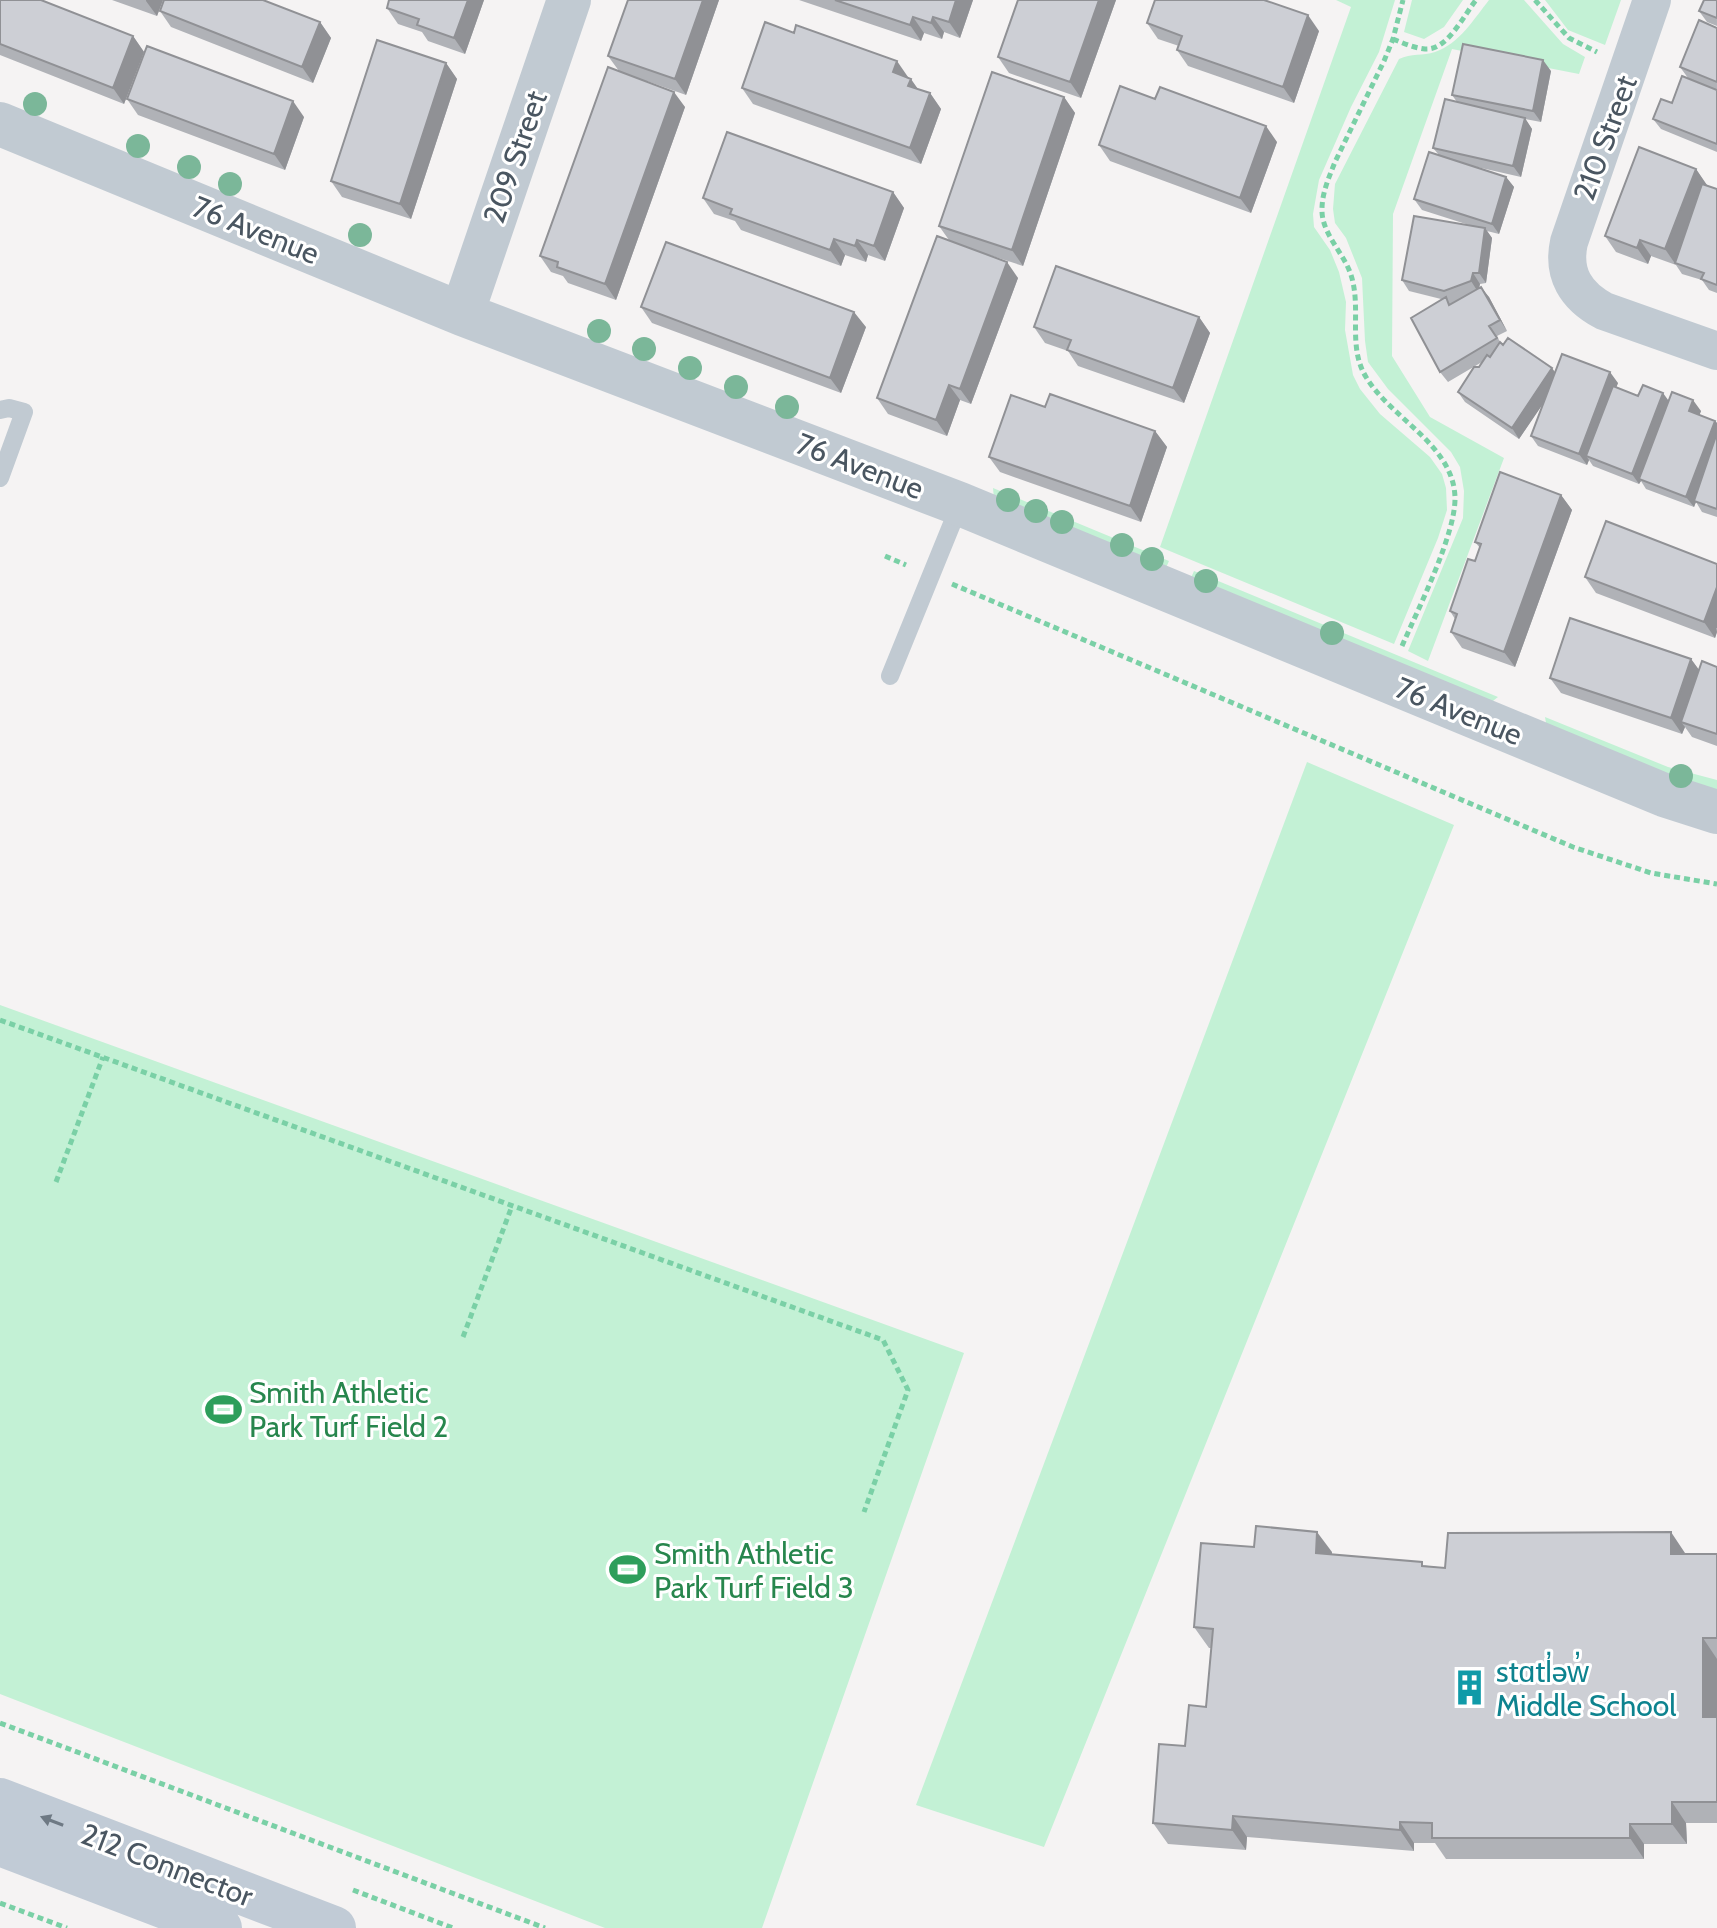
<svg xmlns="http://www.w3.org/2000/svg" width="1717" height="1928" font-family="Cabin,sans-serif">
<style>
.green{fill:#c3f1d5}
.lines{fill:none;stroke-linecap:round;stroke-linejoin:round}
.path{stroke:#7ad0a6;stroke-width:5;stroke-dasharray:6 4;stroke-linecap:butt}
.service{stroke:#c1cad2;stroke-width:18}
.minor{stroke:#c1cad2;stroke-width:38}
.tertiary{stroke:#c1cad2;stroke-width:44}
.secondary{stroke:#c1cbd6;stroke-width:44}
.tree{fill:#7bb799}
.wall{fill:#b0b2b7}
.shaded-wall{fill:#909195}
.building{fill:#cdcfd5;stroke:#909195;stroke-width:2}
.oneway{fill:#6e7984}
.labels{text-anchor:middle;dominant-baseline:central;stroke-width:6;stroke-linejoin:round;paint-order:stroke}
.street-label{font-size:30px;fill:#4a5661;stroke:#fff}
.leisure-label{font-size:30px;fill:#27864d;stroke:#fff;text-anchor:start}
.culture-label{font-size:30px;fill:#0d838f;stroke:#fff;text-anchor:start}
</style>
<rect width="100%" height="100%" fill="#f5f3f3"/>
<!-- green -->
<path class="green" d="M1336,0H1395L1379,52L1351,107L1319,180L1313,214L1314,227L1330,250L1339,272L1346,302L1345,330L1353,375L1360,389L1380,414L1430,457L1442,474L1446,488L1447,510L1438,538L1394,644L1160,547L1351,7Z
M1412,0H1463L1444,27L1424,39L1404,32Z
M1489,0H1524L1563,44L1585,57L1579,74L1452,49L1393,214L1392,356L1430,417L1504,458L1428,661L1408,651L1463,518L1464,491L1460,467L1451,452L1388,389L1368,362L1365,341L1362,278L1346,238L1335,223L1333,209L1335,184L1399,59C1411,53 1423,56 1435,52C1459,44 1474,19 1489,0Z
M1545,0H1621L1605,45L1568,30Z
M993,488L1169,561L1165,570L994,499Z
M1194,571L1498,697L1489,704L1190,580Z
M1545,717L1668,767L1717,780V791L1682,782L1547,729Z
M1307,762L1454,825L1044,1847L916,1805Z
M0,1005L964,1353L762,1928H605L0,1694Z"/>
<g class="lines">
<!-- path -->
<path class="path" d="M1535,0L1569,38L1597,52
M1393,39C1403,43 1414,48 1425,49C1447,51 1464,15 1476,0
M885,556L906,565
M952,584L1573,847L1651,873L1717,884
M1402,646C1418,609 1456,534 1455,497C1453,444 1391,419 1366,377C1347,346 1362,309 1351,275C1344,253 1321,233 1322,209C1322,193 1329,177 1335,162L1384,61L1393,39L1403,0
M0,1020L883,1340L908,1390L864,1512
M56,1182L103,1057
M463,1337L512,1206
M0,1723L545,1928
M353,1890L453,1928
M0,1903L67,1928"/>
<!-- service -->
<path class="service" d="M0,410L9,408L24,412L0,478
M890,676L960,504"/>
<!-- minor -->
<path class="minor" d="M1652,0L1569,242C1562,274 1576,296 1604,311L1717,351"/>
<!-- tertiary -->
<path class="tertiary" d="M0,124L462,314L960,504L1664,795L1717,812
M462,314L569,0"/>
<!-- secondary -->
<path class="secondary" d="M0,1800L334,1928
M0,1844L220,1928"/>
</g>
<!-- trees -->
<g class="tree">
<circle cx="35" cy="104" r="12"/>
<circle cx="138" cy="146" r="12"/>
<circle cx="189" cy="167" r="12"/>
<circle cx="230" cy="184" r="12"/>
<circle cx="360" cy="235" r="12"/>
<circle cx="599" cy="331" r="12"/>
<circle cx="644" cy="349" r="12"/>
<circle cx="690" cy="368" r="12"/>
<circle cx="736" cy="387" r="12"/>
<circle cx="787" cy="407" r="12"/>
<circle cx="1008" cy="500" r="12"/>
<circle cx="1036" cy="511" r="12"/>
<circle cx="1062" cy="522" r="12"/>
<circle cx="1122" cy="545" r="12"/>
<circle cx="1152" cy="559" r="12"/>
<circle cx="1206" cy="581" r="12"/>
<circle cx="1332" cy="633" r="12"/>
<circle cx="1681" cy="776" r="12"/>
</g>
<!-- wall -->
<path class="wall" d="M0,0L133,36L144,52L124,104L0,55Z
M112,0H163L157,16Z
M389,0H484L465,54L428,41L422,32L398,24L387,8Z
M628,0H719L686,95L647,81L685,107L616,300L568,283L563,276L551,272L540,256L619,71L608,56Z
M799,0H973L960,38L944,32L942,39L924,33L921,41Z
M1018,0H1116L1081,98L1009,73L998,57Z
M1717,0V26L1707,22L1699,11Z
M160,11L320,22L331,38L313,83L171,27Z
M1147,23L1319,31L1294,103L1188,66L1177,50L1179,46L1158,39Z
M1717,28V90L1688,78L1680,67Z
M446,63L457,79L411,219L342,197L331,181Z
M1551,71L1541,122L1525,119L1532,129L1521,177L1468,165L1506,177L1514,187L1499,234L1487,231L1492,238L1486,283L1480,284L1479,288L1489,297L1507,331L1497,336L1500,342L1555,372L1618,383L1616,387L1638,396L1669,401L1701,411L1699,415L1715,421L1717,423V517L1702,512L1696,502L1694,507L1646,489L1641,481L1639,484L1593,466L1589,460L1587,465L1538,446L1531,436L1543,403L1519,439L1465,402L1458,392L1482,362L1448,382L1440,372L1441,299L1409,291L1402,280L1469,225L1422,210L1414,199L1439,155L1433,148L1457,102L1452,95Z
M908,77L918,89L930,93L941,109L921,164L753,104L742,88Z
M1717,90V152L1661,129L1653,119Z
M1064,97L1075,113L1023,266L980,252L1018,278L971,404L960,400L947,436L888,414L877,398L949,240L939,226Z
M127,99L304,117L285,170L138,115Z
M1155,99L1277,142L1251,213L1110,161L1099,145Z
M1696,169L1707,186L1717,189V293L1709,290L1702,280L1682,274L1676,265L1651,256L1648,264L1616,252L1605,236Z
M893,192L904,208L885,261L868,255L866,262L845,255L841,266L741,230L735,221L714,214L703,198Z
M641,307L866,327L841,393L652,323Z
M1199,317L1210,333L1184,403L1078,366L1068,351L1045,343L1034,327Z
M1155,431L1167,447L1141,522L1000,472L989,457Z
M1561,495L1572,510L1515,667L1462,648L1451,632L1455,619L1450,611L1475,561L1480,548L1475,542Z
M1717,564V632L1715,638L1596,593L1585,577Z
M1691,659L1699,670L1717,667V746L1692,737L1685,727L1682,734L1561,693L1550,678Z
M1332,1552V1554L1445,1568L1685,1553L1717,1554V1823H1686L1687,1844H1644V1859H1446L1435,1843H1414V1851L1247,1837L1246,1850L1168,1844L1153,1823L1185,1746L1206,1707L1211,1648H1209L1194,1627Z"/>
<!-- shaded-wall -->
<path class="shaded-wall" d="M146,0H163L157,16L146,1Z
M468,0H484L465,54L454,38Z
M703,0H719L686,95L675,79Z
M956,0H973L960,38L949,22Z
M1099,0H1116L1081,98L1070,82Z
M1308,15L1319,31L1294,103L1283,87Z
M913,17L924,33L921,41L910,25Z
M933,17L944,32L942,39L931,23Z
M320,22L331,38L313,83L302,67Z
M133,36L144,52L124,104L113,88Z
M1543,60L1551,71L1541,122L1533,111Z
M897,61L908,77L904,88L893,72Z
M446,63L457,79L411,219L400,204Z
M911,79L922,95L908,86Z
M674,92L685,107L616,300L605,284Z
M930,93L941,109L921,164L910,148Z
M1064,97L1075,113L1023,266L1012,250Z
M293,101L304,117L285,170L274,154Z
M1525,118L1532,129L1521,177L1513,166Z
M1266,126L1277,142L1251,213L1240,198Z
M1696,169L1707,185L1677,264L1675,263L1676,265L1665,249Z
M1506,177L1514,187L1499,234L1492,224Z
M893,192L904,208L885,261L874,246Z
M1485,228L1492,238L1486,283L1479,273Z
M834,239L845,255L841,266L830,250Z
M857,240L868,255L866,262L855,246Z
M1640,240L1651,256L1648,264L1637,248Z
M1007,262L1018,278L971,404L960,389Z
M1473,273L1480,284L1478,292L1471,281Z
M1481,287L1489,297L1507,331L1500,320Z
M854,312L866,327L841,393L830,378Z
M1199,317L1210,333L1184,403L1173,388Z
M1552,368L1560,379L1519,439L1512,428Z
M1610,372L1618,383L1590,457L1586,456L1589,460L1587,465L1579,454Z
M949,385L960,400L947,436L936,420Z
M1663,393L1671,404L1639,479L1641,481L1639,484L1632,474Z
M1693,400L1701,411L1697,422L1689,411Z
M1715,421L1717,423V447L1694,507L1686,497Z
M1155,431L1167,447L1141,522L1130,506Z
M1561,495L1572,510L1515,667L1504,652Z
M1717,587V628H1716L1717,632L1715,638L1704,622Z
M1691,659L1702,674L1681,722L1685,727L1682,734L1671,718Z
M1317,1532L1332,1552L1330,1574L1316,1553Z
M1671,1532L1685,1553L1686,1574L1671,1554Z
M1703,1638L1717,1659V1737L1703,1717Z
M1672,1802L1686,1823L1687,1844L1672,1824Z
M1233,1816L1247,1837L1246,1850L1232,1830Z
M1400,1822L1414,1843V1851L1400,1830Z
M1630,1824L1644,1844V1859L1630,1838Z"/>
<!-- building -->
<path class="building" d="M0,0H41L133,36L113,88L0,44Z
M164,0H263L320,22L302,67L160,11Z
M389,0H468L454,38L417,25L419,19L387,8Z
M628,0H703L675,79L608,56Z
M835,0H956L949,22L933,17L931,23L913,17L910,25Z
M1018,0H1099L1070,82L998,57Z
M1155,0H1264L1308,15L1283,87L1177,50L1182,36L1147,23Z
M1704,0H1717V18L1699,11Z
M1699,20L1717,28V82L1680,67Z
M765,22L794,33L796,25L897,61L893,72L911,79L908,86L930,93L910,148L742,88Z
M377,40L446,63L400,204L331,181Z
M1463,44L1543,60L1533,111L1452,95Z
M147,46L293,101L274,154L127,99Z
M608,67L674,92L605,284L557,267L558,262L540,256Z
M992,72L1064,97L1012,250L939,226Z
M1682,76L1717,90V144L1653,119L1661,99L1672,103Z
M1120,86L1155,99L1160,87L1266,126L1240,198L1099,145Z
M1445,99L1525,118L1513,166L1433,148Z
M727,132L893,192L874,246L857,240L855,246L834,239L830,250L730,214L732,209L703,198Z
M1639,147L1696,169L1665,249L1640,240L1637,248L1605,236Z
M1429,152L1506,177L1492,224L1414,199Z
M1702,184L1717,189V285L1701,279L1704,273L1675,263Z
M1414,216L1485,228L1479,273H1473L1471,281L1444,291L1402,280Z
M937,236L1007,262L960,389L949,385L936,420L877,398Z
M666,242L854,312L830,378L641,307Z
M1056,266L1199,317L1173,388L1067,350L1071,340L1034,327Z
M1481,287L1500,320L1489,326L1497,338L1440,372L1411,318L1446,297L1449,305Z
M1508,338L1552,368L1512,428L1458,392L1474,367H1479L1487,355L1490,357L1500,342L1503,345Z
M1562,354L1610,372L1579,454L1531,436Z
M1643,385L1663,393L1632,474L1586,456L1613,386L1638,396Z
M1672,392L1693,400L1689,411L1715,421L1686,497L1639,479Z
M1050,394L1155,431L1130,506L989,457L1011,395L1045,407Z
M1717,433V509L1694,501Z
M1500,472L1561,495L1504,652L1451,632L1457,614L1450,611L1468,559L1475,561L1481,544L1475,542Z
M1606,521L1717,564V587L1704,622L1585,577Z
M1570,618L1691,659L1671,718L1550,678Z
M1702,661L1717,667V734L1681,722Z
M1256,1526L1317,1532L1316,1553L1422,1562V1566L1445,1568L1448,1533L1671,1532V1554H1717V1638H1703V1717H1717V1802H1672V1824H1630V1838H1432V1823L1400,1822V1830L1233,1816L1232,1830L1153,1823L1159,1744L1185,1746L1189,1705L1206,1707L1213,1629L1194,1627L1201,1543L1254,1547Z"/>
<!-- one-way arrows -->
<defs><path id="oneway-solid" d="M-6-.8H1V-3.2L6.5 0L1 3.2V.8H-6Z" transform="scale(2)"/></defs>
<use class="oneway" href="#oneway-solid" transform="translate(52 1821) rotate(-159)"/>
<!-- icons -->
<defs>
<symbol id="stadium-bare" viewBox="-9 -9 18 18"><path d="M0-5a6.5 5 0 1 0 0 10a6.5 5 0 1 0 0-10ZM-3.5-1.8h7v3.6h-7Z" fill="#2e9e5b" stroke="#fff" stroke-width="2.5" paint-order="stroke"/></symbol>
<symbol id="building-bare" viewBox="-9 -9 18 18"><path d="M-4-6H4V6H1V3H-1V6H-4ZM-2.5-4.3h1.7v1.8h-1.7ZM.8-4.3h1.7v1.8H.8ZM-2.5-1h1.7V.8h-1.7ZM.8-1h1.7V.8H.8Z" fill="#0f9aa8" stroke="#fff" stroke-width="2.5" paint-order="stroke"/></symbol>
</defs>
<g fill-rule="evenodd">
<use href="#stadium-bare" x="198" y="1384" width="51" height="51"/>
<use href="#stadium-bare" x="602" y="1544" width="51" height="51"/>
<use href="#building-bare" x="1444" y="1662" width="51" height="51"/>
</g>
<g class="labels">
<!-- street labels -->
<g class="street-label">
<text transform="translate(1605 138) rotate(-70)">210 Street</text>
<text transform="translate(515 157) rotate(-71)">209 Street</text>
<text transform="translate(256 230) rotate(22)">76 Avenue</text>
<text transform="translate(860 466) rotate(21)">76 Avenue</text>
<text transform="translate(1459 711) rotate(22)">76 Avenue</text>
<text transform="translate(167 1865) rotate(21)">212 Connector</text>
</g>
<!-- leisure labels -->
<g class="leisure-label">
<text x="249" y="1392">Smith Athletic<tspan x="249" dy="34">Park Turf Field 2</tspan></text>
<text x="654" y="1553">Smith Athletic<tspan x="654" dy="34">Park Turf Field 3</tspan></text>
</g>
<!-- culture labels -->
<g class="culture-label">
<text x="1496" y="1671">stɑtl̓əw̓<tspan x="1496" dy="34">Middle School</tspan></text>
</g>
</g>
</svg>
